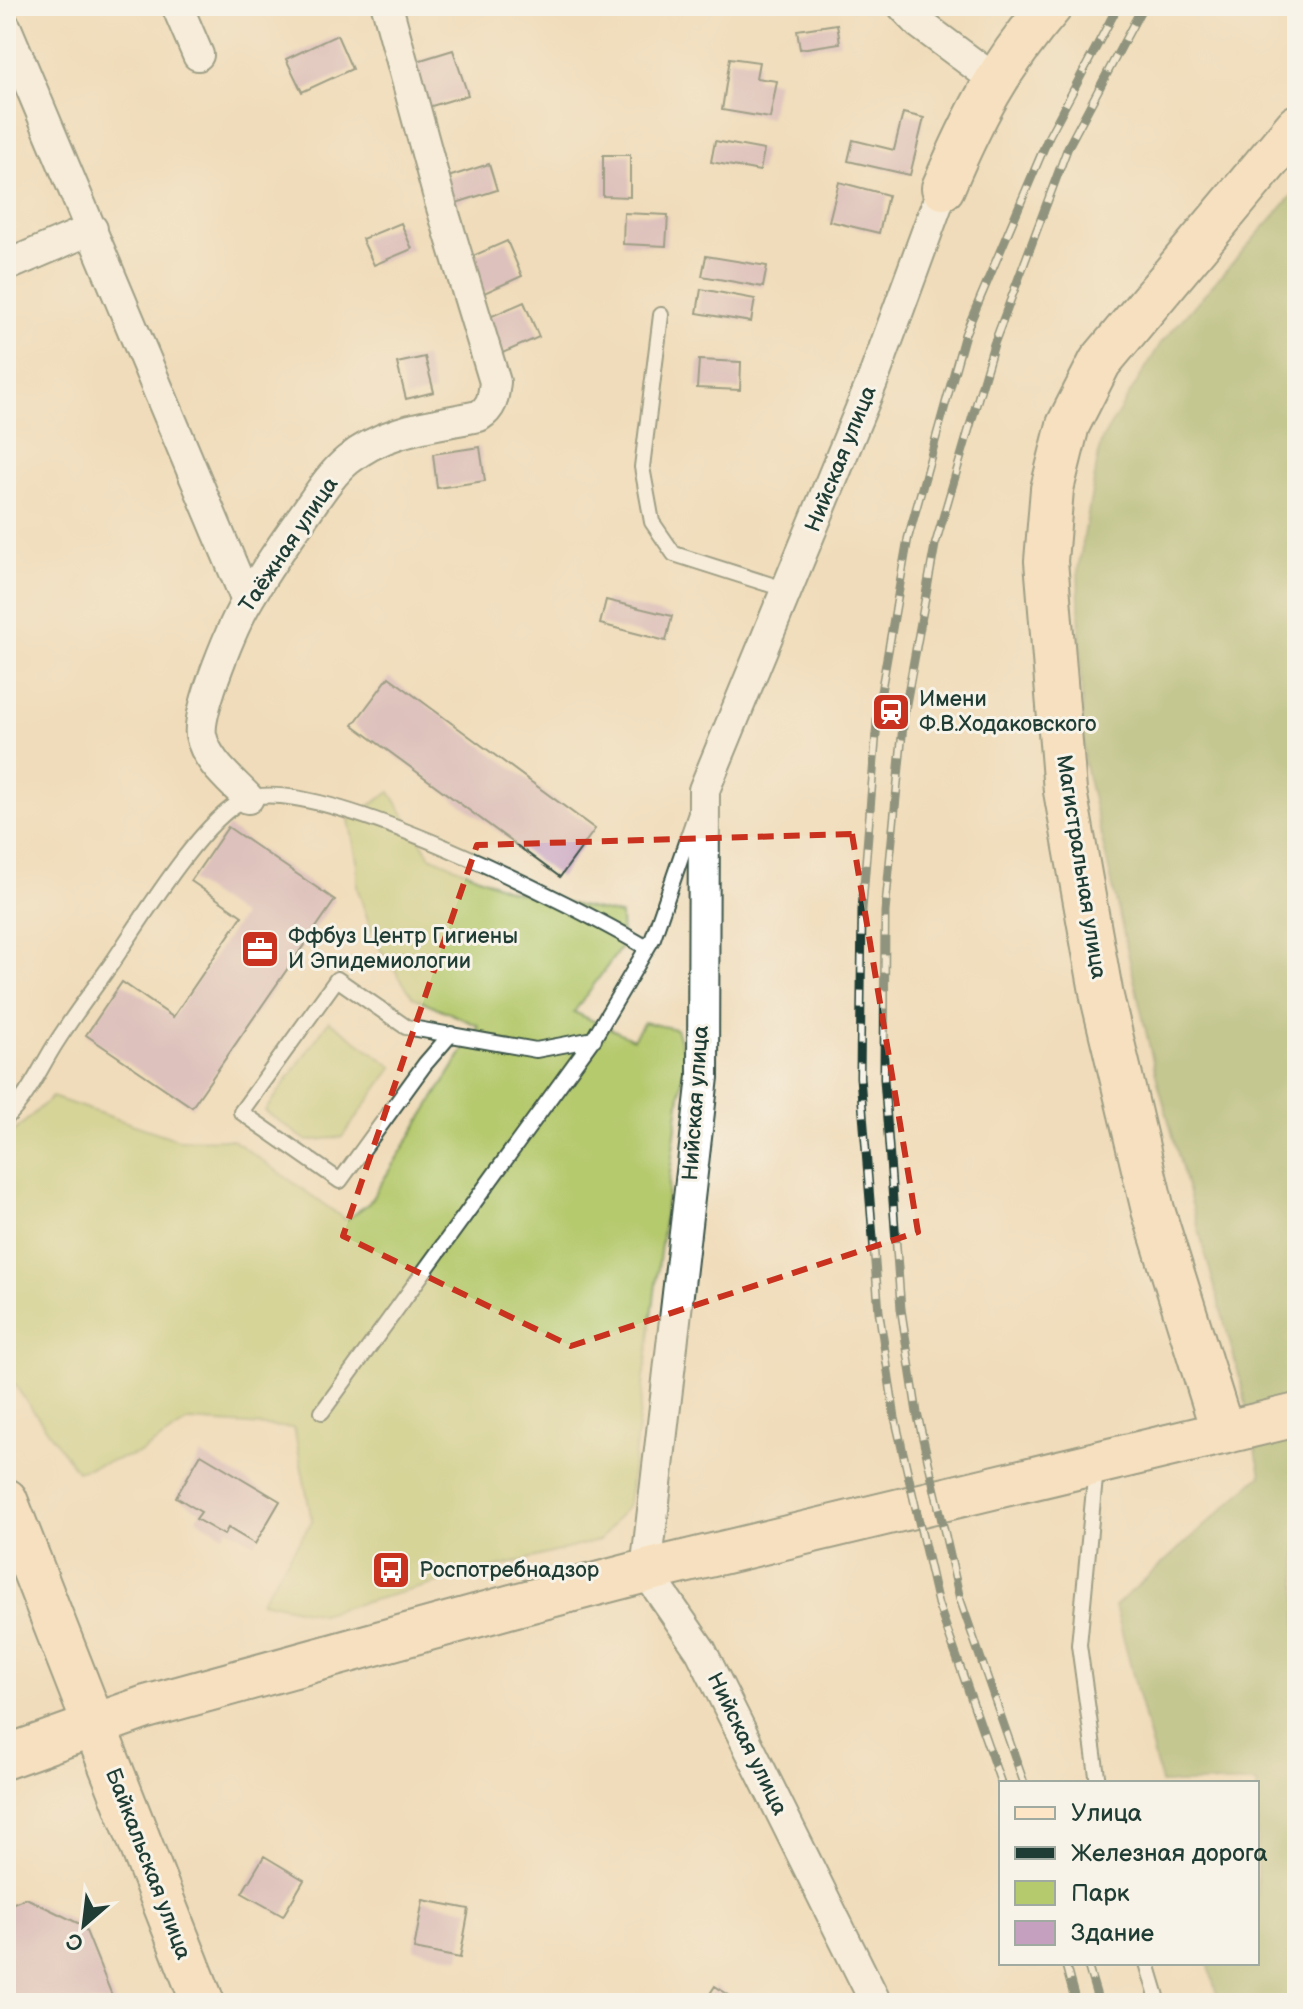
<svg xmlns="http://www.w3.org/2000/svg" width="1303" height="2009" font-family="'Balsamiq Sans',sans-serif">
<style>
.green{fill:#b5c96d;stroke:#6a8350;stroke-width:2}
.forest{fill:#90ad60;stroke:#58754a;stroke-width:2}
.building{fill:#c6a0bf}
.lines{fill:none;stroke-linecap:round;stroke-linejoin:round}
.lane-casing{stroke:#3e5548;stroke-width:18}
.street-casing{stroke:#3e5548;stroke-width:34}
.secondary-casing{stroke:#3e5548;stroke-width:46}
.lane{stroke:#fff;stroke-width:14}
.street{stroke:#fff;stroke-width:30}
.secondary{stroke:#fee5c5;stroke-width:42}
.rail-casing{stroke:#1f3d34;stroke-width:9}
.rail{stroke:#f7f3e8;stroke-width:6;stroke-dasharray:18;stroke-linecap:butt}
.marked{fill:none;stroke:#c8321e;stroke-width:6;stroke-dasharray:16 10;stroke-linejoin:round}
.labels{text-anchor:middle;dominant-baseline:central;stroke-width:6;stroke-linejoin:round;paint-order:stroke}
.street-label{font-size:22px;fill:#1f3d34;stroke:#f7f3e8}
.poi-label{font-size:22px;fill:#1f3d34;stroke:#f7f3e8;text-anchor:start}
</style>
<rect width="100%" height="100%" fill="#f7f3e8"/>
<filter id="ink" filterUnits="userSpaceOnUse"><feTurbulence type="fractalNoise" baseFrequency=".0125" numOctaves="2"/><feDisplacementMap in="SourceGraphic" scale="16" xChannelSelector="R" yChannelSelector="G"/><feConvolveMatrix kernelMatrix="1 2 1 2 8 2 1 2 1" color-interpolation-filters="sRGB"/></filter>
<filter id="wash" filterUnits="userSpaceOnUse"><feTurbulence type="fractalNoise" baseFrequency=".006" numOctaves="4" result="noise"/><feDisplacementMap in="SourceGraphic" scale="32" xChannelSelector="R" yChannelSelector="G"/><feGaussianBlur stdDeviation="1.8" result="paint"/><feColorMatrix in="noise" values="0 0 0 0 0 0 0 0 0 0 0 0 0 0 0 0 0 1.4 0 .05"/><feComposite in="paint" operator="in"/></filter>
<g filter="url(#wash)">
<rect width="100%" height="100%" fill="#f0dcba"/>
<!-- green -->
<path class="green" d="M390,792L430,856L511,891L621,915L622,946L574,1012L633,1039L644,1022L676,1029L685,1055L628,1505L600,1540L320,1614L261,1601L312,1521L294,1428L189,1421L140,1453L77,1471L12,1381L6,1367V1139L52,1097L179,1140L232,1139L346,1220L369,1203L479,1026L413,997L375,941L357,887V860L349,820Z
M329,1021L393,1067L342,1137L307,1141L265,1111Z"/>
<!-- forest -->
<path class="forest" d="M1297,190V2003H1219L1208,1963H1257V1783H1161L1115,1606L1261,1475L1242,1386L1156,1075L1084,761L1078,569L1101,441L1161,343Z"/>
<g id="blocks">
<!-- building -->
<path class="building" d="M837,24L840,43L800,49L797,30Z
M337,35L352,69L302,92L286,59Z
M453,50L468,95L425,108L411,63Z
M730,58L759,62L756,78L777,81L770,118L722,110Z
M903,113L924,118L910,175L848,161L853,140L894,150Z
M715,141L764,150L760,171L711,162Z
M603,155H630V197L603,196Z
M489,164L497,190L453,204L445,178Z
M839,182L888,195L879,233L829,221Z
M624,213L668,215L666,246L623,244Z
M401,223L412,249L374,265L362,239Z
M507,241L522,276L482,294L466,259Z
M706,256L767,266L763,287L702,276Z
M701,289L755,299L751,322L697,313Z
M524,302L539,337L498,355L483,320Z
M425,357L434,392L406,399L397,363Z
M699,360L741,362L740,390L697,388Z
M480,447L485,481L437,488L433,454Z
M606,600L672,616L666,641L600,624Z
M389,677L595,829L560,877L353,725Z
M228,827L335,900L192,1107L86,1035L122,982L173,1017L242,916L191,881Z
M201,1454L280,1501L255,1544L228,1528L224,1535L196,1519L201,1512L176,1497Z
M264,1856L304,1880L283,1916L242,1893Z
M26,1898L84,1926L115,2003H6V1906Z
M423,1900L469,1909L460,1958L414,1949Z
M715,1986L741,2003H704Z"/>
</g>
</g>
<g filter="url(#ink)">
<use href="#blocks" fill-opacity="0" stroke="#3e5548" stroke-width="2"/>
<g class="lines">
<defs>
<path id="lane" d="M661,315L642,467L652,522L674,554L787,590
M451,1034L425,1064L340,1181L241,1112L337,979L406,1027L536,1050L594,1039
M6,1118C28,1097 40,1068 56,1043C73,1016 93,990 112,963C140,922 201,820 244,800C310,769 582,909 647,948
M322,1412L595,1036L653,938L695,816
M1096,1468L1079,1645L1098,1783
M1147,1963L1159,2003"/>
<path id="street" d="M177,6L198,55
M903,6L920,24L995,80
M6,28L247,601
M6,266L92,229
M248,798C231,780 206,761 201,735C197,710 234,622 249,598C266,569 286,540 306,512C318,495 331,474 348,460C385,429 434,425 479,416C493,407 493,397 495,382L440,201L387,6
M876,2003L701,1651L646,1571L703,1077L704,790L872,382L943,188"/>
<path id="secondary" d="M943,188C973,117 1000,65 1051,6
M1223,1433L1153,1210L1102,997L1065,791L1046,561L1052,489L1068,425L1100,362L1297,126
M6,1500L203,2003
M6,1757L146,1707L512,1606L646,1571L1297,1415"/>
</defs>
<!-- lane casing -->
<use href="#lane" class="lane-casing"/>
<!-- street casing -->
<use href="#street" class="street-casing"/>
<!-- secondary casing -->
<use href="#secondary" class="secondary-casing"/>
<!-- lane -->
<use href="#lane" class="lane"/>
<!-- street -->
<use href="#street" class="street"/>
<!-- secondary -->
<use href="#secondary" class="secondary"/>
<defs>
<path id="rail" d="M1001,1783L938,1604L895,1418L879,1312L860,1077L862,910L878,709L908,538L965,334L1049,136L1118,6
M1024,1783L960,1599L917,1413L901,1309L884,1079L885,912L904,715L935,545L994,344L1068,147L1143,6
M1065,1963L1076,2003
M1087,1963L1099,2003"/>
</defs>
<!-- rail casing -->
<use href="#rail" class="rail-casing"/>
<!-- rail -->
<use href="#rail" class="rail"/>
</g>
</g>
<!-- marked area -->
<path d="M0 0H1303V2009H0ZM852,834L918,1232L571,1346L343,1236L477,845Z" fill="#f0dcba" fill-opacity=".55" fill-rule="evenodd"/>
<path class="marked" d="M852,834L918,1232L571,1346L343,1236L477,845Z"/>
<!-- icons -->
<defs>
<symbol id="station-square" viewBox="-11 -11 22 22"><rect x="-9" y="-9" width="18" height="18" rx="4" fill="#c8321e" stroke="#f7f3e8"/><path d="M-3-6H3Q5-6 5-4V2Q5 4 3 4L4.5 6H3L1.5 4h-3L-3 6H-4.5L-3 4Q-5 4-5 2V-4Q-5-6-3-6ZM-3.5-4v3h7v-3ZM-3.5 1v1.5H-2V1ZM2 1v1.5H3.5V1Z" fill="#fff"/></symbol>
<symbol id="office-square" viewBox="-11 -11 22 22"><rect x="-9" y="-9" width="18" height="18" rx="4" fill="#c8321e" stroke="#f7f3e8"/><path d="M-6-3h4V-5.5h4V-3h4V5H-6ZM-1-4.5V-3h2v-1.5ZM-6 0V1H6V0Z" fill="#fff"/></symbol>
<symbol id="bus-square" viewBox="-11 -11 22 22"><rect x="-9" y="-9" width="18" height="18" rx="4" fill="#c8321e" stroke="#f7f3e8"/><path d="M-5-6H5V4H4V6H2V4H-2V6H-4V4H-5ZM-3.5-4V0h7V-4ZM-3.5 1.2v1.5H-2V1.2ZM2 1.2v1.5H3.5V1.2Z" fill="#fff"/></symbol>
</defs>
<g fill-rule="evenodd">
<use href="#station-square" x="869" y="690" width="44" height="44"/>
<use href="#office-square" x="238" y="927" width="44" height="44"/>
<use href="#bus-square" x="369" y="1548" width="44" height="44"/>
</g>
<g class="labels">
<!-- street labels -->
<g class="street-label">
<text transform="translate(841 459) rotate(-68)">Нийская улица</text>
<text transform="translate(289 545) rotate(-56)">Таёжная улица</text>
<text transform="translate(1081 867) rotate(81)">Магистральная улица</text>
<text transform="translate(696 1103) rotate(-86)">Нийская улица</text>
<text transform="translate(747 1744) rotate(64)">Нийская улица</text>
<text transform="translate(148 1864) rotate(69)">Байкальская улица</text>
</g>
<!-- poi labels -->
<g class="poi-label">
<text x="919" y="699">Имени<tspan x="919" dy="25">Ф.В.Ходаковского</tspan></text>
<text x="288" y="936">Ффбуз Центр Гигиены<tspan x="288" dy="25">И Эпидемиологии</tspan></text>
<text x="419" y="1570">Роспотребнадзор</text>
</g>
</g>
<!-- margin -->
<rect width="1303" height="2009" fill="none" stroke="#f7f3e8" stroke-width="32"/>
<!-- legend -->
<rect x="999" y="1781" width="260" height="184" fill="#f7f3e8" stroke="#a1aaa0" stroke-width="2"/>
<rect x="1015" y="1807" width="40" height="12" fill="#fee5c5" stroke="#a1aaa0" stroke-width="2"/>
<text x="1071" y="1821" font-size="24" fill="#1f3d34">Улица</text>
<rect x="1015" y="1847" width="40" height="12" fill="#1f3d34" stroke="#a1aaa0" stroke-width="2"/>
<text x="1071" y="1861" font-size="24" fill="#1f3d34">Железная дорога</text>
<rect x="1015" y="1881" width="40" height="24" fill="#b5c96d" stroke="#a1aaa0" stroke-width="2"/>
<text x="1071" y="1901" font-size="24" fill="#1f3d34">Парк</text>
<rect x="1015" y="1921" width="40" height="24" fill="#c6a0bf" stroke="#a1aaa0" stroke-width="2"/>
<text x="1071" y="1941" font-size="24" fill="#1f3d34">Здание</text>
<!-- north arrow -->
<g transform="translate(84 1925) rotate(208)" stroke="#f7f3e8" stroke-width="6" paint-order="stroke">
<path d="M0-6L14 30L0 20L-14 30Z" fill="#1f3d34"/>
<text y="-12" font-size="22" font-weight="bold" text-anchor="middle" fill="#1f3d34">С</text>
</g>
</svg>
